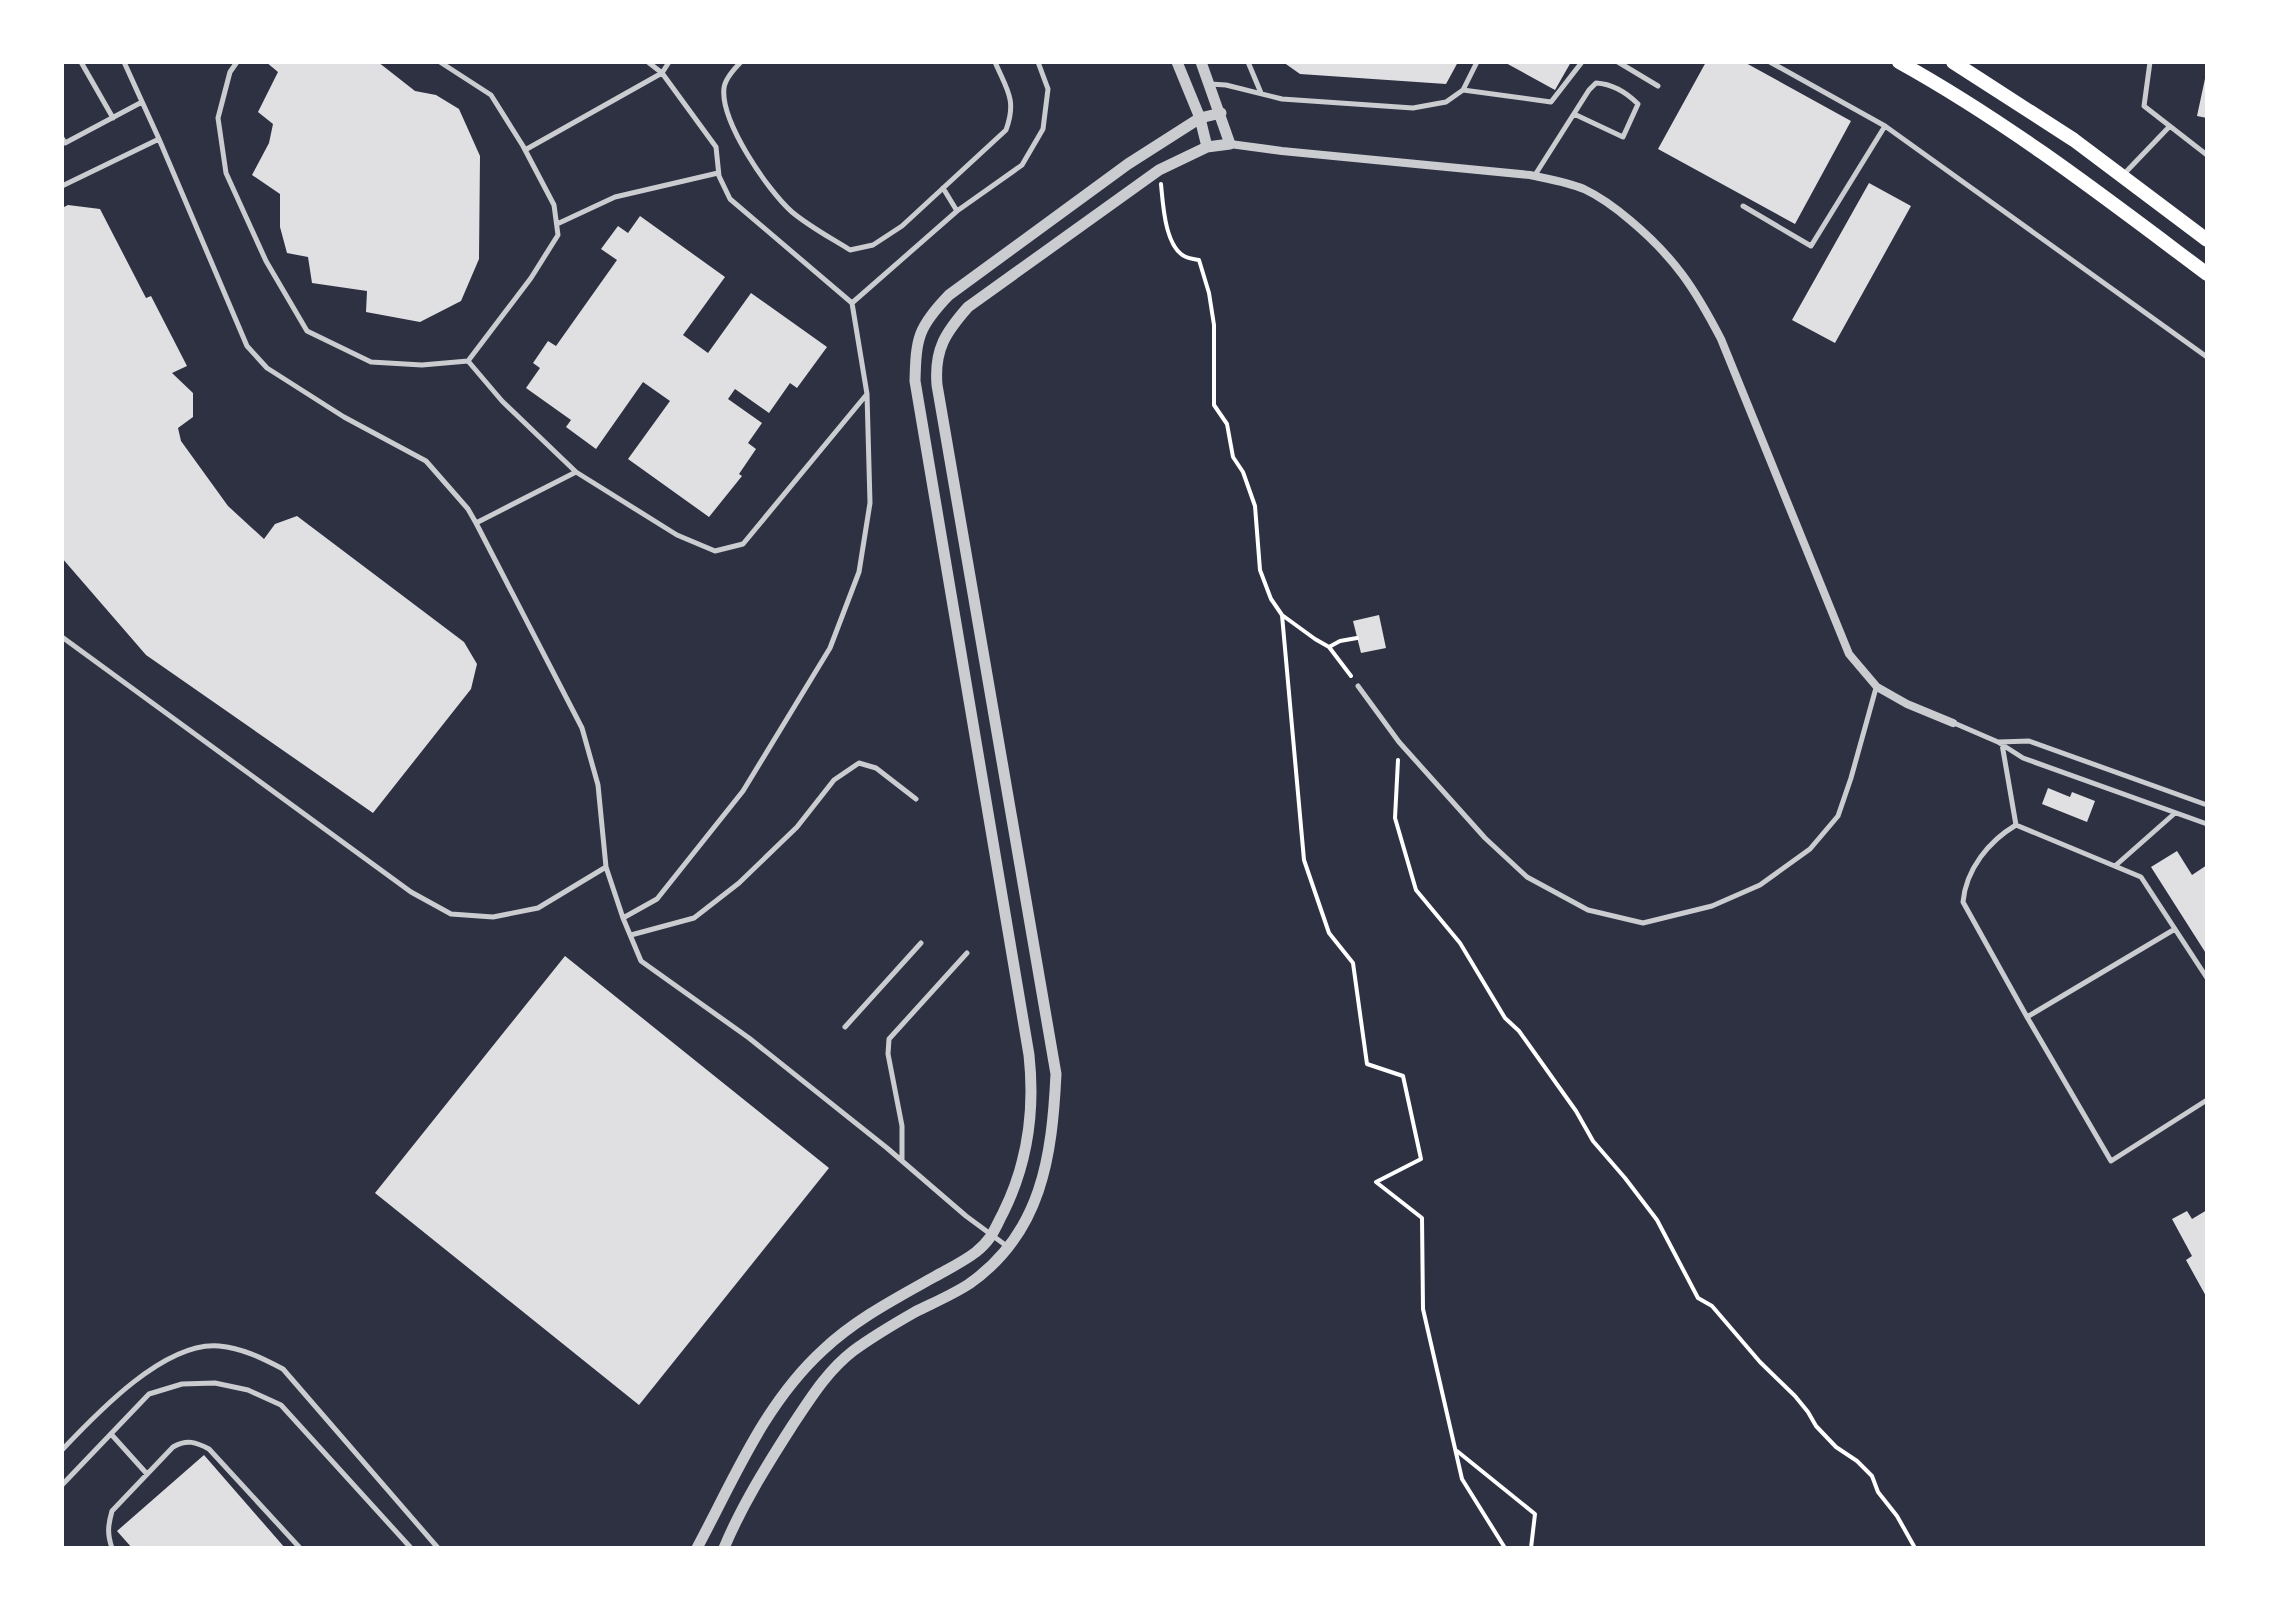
<svg xmlns="http://www.w3.org/2000/svg" width="2269" height="1610" font-family="'PT Sans Narrow',sans-serif">
<style>
.building{fill:#e0e0e3}
.lines{fill:none;stroke-linecap:round;stroke-linejoin:round}
.path{stroke:#fff;stroke-width:4}
.service{stroke:#caccd0;stroke-width:5}
.minor{stroke:#caccd0;stroke-width:8}
.tertiary{stroke:#caccd0;stroke-width:11}
.primary{stroke:#fff;stroke-width:14}
</style>
<rect width="100%" height="100%" fill="#2d3142"/>
<!-- building -->
<path class="building" d="M266,62H378L415,91L436,95L459,109L480,156L479,259L461,301L420,322L366,312L367,291L312,283L308,257L287,253L280,227V194L252,175L269,143L273,124L258,112L278,72Z
M1283,62H1458L1446,84L1300,74Z
M1504,62H1571L1555,90Z
M1706,62H1744L1851,121L1795,224L1658,149Z
M2206,74H2207V118L2197,116Z
M1869,183L1911,206L1835,343L1792,320Z
M68,205L100,209L146,298L151,296L187,366L172,373L193,393V417L178,428L181,441L228,506L264,539L275,524L297,516L464,642L477,664L471,689L373,813L146,655L62,558V208Z
M640,216L725,277L683,335L708,353L751,293L827,347L797,388L790,383L769,413L735,389L728,399L762,423L748,443L756,449L739,474L742,476L709,517L628,459L670,401L643,382L596,449L566,427L571,420L526,388L540,368L533,363L548,341L556,346L617,260L601,249L618,226L628,233Z
M1379,615L1386,648L1361,653L1353,621Z
M2048,788L2070,797L2072,792L2095,801L2087,822L2042,804Z
M2177,851L2192,875L2207,865V955L2151,867Z
M565,956L829,1168L639,1405L375,1193Z
M2207,1210V1298L2186,1260L2192,1256L2172,1219L2187,1211L2192,1219Z
M204,1455L285,1548H132L117,1531Z"/>
<g class="lines">
<!-- path -->
<path class="path" d="M1161,184C1163,205 1165,248 1186,257C1190,259 1195,259 1199,260L1209,293L1214,325V405L1227,424L1233,457L1243,472L1255,506L1260,570L1271,599L1282,615L1315,639L1329,647L1351,676
M1282,615L1304,860L1329,933L1353,963L1367,1064L1403,1076L1421,1159L1376,1182L1422,1218L1423,1309L1462,1479L1505,1548
M1329,647L1340,641L1357,638
M1398,760L1395,818L1416,890L1460,943L1505,1018L1519,1031L1576,1111L1593,1141L1625,1178L1657,1220L1698,1298L1712,1306L1760,1362L1795,1396L1808,1412L1816,1426L1836,1447L1857,1461L1872,1476L1878,1492L1897,1516L1915,1548
M1457,1451L1535,1514L1531,1548"/>
<!-- service -->
<path class="service" d="M81,62L113,118
M124,62L159,139L247,346L267,368L344,417L426,461L468,509L476,523L582,728L598,785L606,867L623,918L641,961L749,1038L887,1148L966,1216L1008,1247
M237,62L230,72L218,118L226,173L266,261L307,331L371,362L422,365L468,361L531,278L558,235L554,205L523,146L491,95L440,62
M669,62L662,73L716,147L719,176L730,199L852,303
M741,62C735,68 725,79 724,88C720,121 768,191 792,212C810,227 831,238 850,250L873,245L902,226L1006,130C1017,100 1007,90 995,62
M1248,62L1261,93
M1618,62L1658,86
M1770,62L1885,126L2207,357
M2150,62L2144,106L2207,155
M1210,84L1226,85L1282,99L1413,108L1446,102L1463,90L1477,62
M1463,90L1551,102L1582,62
M62,138L65,143L142,102
M525,150L662,73L648,62
M1535,175L1589,90L1596,83C1613,84 1626,92 1638,104L1623,137L1574,114
M2123,175L2169,127
M62,186L159,139
M943,188L957,211
M1743,206L1811,246L1885,126
M557,224L615,197L718,173
M468,361L502,401L576,472L677,535L715,551L743,544L867,394
M476,523L576,472
M62,637L411,892L451,914L493,917L538,908L606,867
M1358,686L1399,742L1485,838L1527,877L1588,910L1643,923L1712,906L1760,885L1810,849L1838,816L1851,778L1876,688
M1954,723L1998,742L2023,758L2207,824
M1999,742L2029,741L2207,805
M2002,744L2016,825L2141,877L2207,978
M2016,825C1989,841 1966,869 1963,902L2027,1017
M2115,866L2175,813
M623,918L657,899L743,791L830,648L859,572L870,503L867,394L852,303L957,211L1022,165L1043,129L1048,89L1038,62
M2175,929L2027,1017L2111,1161L2207,1100
M631,935L694,918L739,883L797,827L834,780L859,763L876,768L916,799
M845,1027L921,943
M902,1161V1126L888,1054L889,1039L967,953
M111,1434L147,1474
M62,1450C97,1413 165,1341 219,1346C242,1348 262,1358 283,1369L438,1548
M62,1485L149,1394L182,1384L215,1383L248,1390L281,1405L411,1548
M112,1548C107,1534 108,1525 112,1511L173,1447C187,1439 196,1442 209,1449L300,1548"/>
<!-- minor -->
<path class="minor" d="M1230,144L1282,151L1530,175C1548,179 1567,182 1584,189C1601,197 1617,209 1631,221C1675,258 1695,289 1721,339L1849,654L1877,687L1907,704L1953,723"/>
<!-- tertiary -->
<path class="tertiary" d="M1177,62L1200,118L1207,147L1230,144L1201,62
M697,1548C734,1479 764,1404 823,1350C856,1319 895,1299 934,1277C948,1269 963,1262 976,1252C992,1239 994,1230 1003,1213C1028,1163 1035,1110 1029,1055L915,381C916,338 918,327 949,295L1128,164L1200,118L1221,113
M724,1548C742,1505 767,1465 792,1426C810,1399 827,1371 853,1351C872,1337 894,1324 915,1312C933,1303 952,1295 969,1284C1042,1233 1052,1156 1056,1074L937,385C934,349 946,332 968,307L1159,170L1207,147"/>
<!-- primary -->
<path class="primary" d="M1899,62C2009,123 2107,199 2207,274
M1953,62L2074,140L2207,240"/>
</g>
<!-- border -->
<rect width="2269" height="1610" fill="none" stroke="#ffffff" stroke-width="128"/>
</svg>
